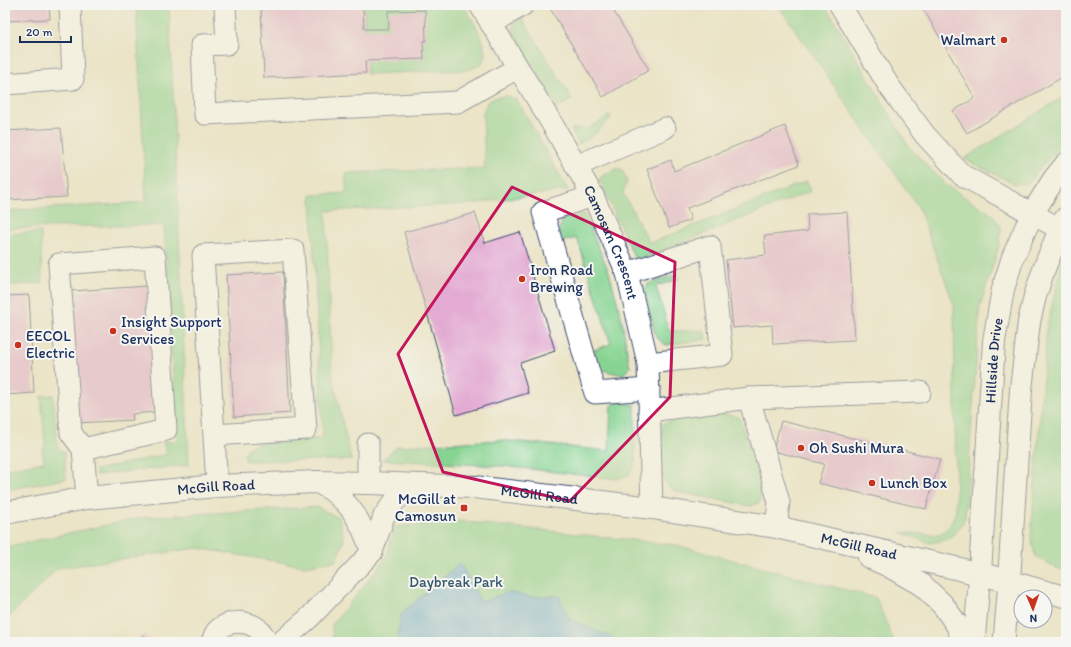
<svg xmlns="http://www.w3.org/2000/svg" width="1071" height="647" font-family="Itim,sans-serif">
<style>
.green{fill:#87d492;stroke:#518278}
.water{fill:#68aede;stroke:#426e9e}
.building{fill:#e3abd3}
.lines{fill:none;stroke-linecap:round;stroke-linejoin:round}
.minor-casing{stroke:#3a4a6e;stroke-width:23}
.major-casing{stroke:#3a4a6e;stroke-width:24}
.minor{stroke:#fff;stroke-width:21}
.major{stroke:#fff;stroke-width:22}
.marked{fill:none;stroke:#c2185b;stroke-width:3;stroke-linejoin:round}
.poi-dot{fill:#c8321e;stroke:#f6f6f2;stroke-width:1.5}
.labels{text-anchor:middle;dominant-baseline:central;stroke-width:4;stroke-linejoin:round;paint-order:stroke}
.poi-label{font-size:15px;fill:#1b2f5e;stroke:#f6f6f2;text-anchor:start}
.street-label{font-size:15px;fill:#1b2f5e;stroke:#f6f6f2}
.park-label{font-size:15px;fill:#36586b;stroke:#f6f6f2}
</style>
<rect width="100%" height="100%" fill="#f6f6f2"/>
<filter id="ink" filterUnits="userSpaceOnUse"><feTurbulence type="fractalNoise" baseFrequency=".025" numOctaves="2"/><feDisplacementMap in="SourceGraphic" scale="8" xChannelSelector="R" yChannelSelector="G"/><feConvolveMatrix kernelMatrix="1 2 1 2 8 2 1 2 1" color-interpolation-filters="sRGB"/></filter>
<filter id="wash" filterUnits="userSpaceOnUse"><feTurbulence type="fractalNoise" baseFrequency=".012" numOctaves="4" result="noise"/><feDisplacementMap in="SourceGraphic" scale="16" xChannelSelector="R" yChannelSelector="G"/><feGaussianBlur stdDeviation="0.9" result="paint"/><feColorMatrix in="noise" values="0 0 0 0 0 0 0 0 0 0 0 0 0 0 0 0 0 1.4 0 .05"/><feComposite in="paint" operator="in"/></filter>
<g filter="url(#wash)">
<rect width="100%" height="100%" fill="#ebe4c7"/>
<!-- green -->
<path class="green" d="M136,5H169L189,465L96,475V470L167,454L163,442L177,441L164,225L51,227L5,229V211L146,202Z
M364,5H463C471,19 495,50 480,65C477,67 471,68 468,70L367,74Z
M778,5H825L909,147L946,185L993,215L1001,227L999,246L980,306L965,518L960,527L949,539L930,543L900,532L939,535L950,526L956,511L954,305L919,208Z
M522,18L572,99L558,108L512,31L516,20Z
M1066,95V139L1028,183L1015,184L964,159Z
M506,96L517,100L568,190L470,204L326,211L332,374L351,460L246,461L244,454L248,448L260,443L323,438L311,195L346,193V173L485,168L483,112L488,101L497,97Z
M610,115L611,118L591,137L579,144L571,129H588Z
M616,169H622L627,181L623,193L650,243L807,181L811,191L636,261L599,179L602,176Z
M584,214L609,272L621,316L630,368L623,374C602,372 600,371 594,350L611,344L577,238L561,242L559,229L563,219Z
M41,232L42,283L5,286V234Z
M1066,249V570L1056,568L1035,556L1031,537L1047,326Z
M678,274L679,279L656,286L668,327L672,331L704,330L707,339L666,345L656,337L644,290L648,284Z
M53,395L58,450L64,451L66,479L5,490V469L44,462L42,449L45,446L41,396Z
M621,402L635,405V463L629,475L616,479L503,466L382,460L398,446L501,440L609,451L611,405Z
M708,412L739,417L761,483L760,502L751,506L677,492L668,486L661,474L662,424Z
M317,507L339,518L344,539L336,561L304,566L197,548L58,568L5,621V547L144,517Z
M458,521L676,545L876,598L894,642H333L332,625L387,557L394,527Z"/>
<!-- water -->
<path class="water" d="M460,563L481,602L508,592L530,597L559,596L569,619L622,642H397L401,614Z"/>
<g id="blocks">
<!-- building -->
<path class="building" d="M5,5H49L50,19L5,21Z
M261,5H363L364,29H389L388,11L425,10L426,41H423L424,59L365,61L366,73L264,78Z
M548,5H610L649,70L603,97Z
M921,5H1066V75L967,133L953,111L975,98Z
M785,126L799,165L687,208L691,220L669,228L647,169L671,160L674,171Z
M61,128L67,197L5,200V131Z
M847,212L855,340L773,344L772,325L733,328L726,260L766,255L764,236L808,231L807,214Z
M475,213L485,243L520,232L555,351L520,363L528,393L456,415L404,232Z
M283,272L290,413L234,417L226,275Z
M148,286L155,412L132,414L133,420L77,423L71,291Z
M29,295L34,393L5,395V296Z
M781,421L940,459L926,509L818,483L824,464L773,451Z
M143,635L151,642H137Z"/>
</g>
</g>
<g filter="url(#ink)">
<use href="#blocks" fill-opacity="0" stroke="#3a4a6e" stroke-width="1"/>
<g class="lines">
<defs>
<g id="minor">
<path d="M225,5L227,44L202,45L205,114L458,102L517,68"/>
<path id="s1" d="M480,5L554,127L593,196L627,273L648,363L652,508"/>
<path d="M840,5L889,86L925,135L962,175L1060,229"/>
<path d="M491,24L523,5"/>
<path d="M5,84L73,79L70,5"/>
<path d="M576,166L665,128"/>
<path d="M593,196L543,212L595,393L649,389"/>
<path d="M627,273L710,246L722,355L648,363"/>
<path d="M749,398L779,502L776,527"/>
<path d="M649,411L749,398L920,392"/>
<path d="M214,435L306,429L293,250L203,255L217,486"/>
<path d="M368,444V483"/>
<path d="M83,449L71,433L59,264L155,257L166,430L83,449L87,498"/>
<path d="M317,482C324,486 332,490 338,496C356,510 364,531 372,552"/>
<path d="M212,642C213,639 215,633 217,631C232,616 261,621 266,642"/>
<path d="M281,642L309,618L372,552L384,516L397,498L427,485"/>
<path d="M974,642L980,573"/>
<path d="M1004,642L1009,581L1066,597"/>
</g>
<g id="major">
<path id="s2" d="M5,513L87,498L217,486L317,482L368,483L474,487L652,508L776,527L951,567L1009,581L1021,389L1029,322L1035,296L1044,269L1060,229L1066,218"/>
<path d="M869,557L889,566L922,585L943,605L957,625L963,642"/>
<path id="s3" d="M980,573L994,341L1003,289L1013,257L1032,214L1054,179L1066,164"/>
</g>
</defs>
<!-- minor casing -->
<use href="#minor" class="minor-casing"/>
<!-- major casing -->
<use href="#major" class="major-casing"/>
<!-- minor -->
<use href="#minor" class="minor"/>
<!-- major -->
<use href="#major" class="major"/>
</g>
</g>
<!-- marked area -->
<path d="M0 0H1071V647H0ZM512,187L675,262L670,397L570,501L443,472L398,354Z" fill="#ebe4c7" fill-opacity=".55" fill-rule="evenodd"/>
<path class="marked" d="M512,187L675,262L670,397L570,501L443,472L398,354Z"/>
<!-- markers -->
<g class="poi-dot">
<circle cx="1004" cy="40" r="4"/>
<circle cx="522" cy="279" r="4"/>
<circle cx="113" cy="331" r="4"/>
<circle cx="18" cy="345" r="4"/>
<circle cx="801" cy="448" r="4"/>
<circle cx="872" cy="483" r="4"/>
<rect x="460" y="504" width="8" height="8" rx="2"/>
</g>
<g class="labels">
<!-- poi labels -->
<g class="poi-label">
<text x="996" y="40" text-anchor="end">Walmart</text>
<text x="530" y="270">Iron Road<tspan x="530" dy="17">Brewing</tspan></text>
<text x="121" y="322">Insight Support<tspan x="121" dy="17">Services</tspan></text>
<text x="26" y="336">EECOL<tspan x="26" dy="17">Electric</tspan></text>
<text x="809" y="448">Oh Sushi Mura</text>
<text x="880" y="483">Lunch Box</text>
<text x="456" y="499" text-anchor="end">McGill at<tspan x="456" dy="17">Camosun</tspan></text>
</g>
<!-- street labels -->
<g class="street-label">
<text stroke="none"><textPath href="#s1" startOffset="272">Camosun Crescent</textPath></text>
<text stroke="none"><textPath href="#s3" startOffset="213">Hillside Drive</textPath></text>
<text stroke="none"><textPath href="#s2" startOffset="213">McGill Road</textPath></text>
<text stroke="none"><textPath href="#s2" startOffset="537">McGill Road</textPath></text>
<text stroke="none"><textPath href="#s2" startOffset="861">McGill Road</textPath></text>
</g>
<!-- park labels -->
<g class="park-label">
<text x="456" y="582">Daybreak Park</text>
</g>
</g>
<!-- margin -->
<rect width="1071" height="647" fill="none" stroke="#f6f6f2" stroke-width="20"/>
<!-- north arrow -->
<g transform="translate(1033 609) rotate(178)"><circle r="19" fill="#f6f6f2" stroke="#9ea6b7"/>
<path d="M0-3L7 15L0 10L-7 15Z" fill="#c8321e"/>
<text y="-6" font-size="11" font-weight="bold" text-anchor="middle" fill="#1b2f5e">N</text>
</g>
<!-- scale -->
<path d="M20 36v6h51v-6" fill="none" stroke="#1b2f5e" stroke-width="2"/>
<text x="26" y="36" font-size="12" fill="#1b2f5e" stroke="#f6f6f2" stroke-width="3" paint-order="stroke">20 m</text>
</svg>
